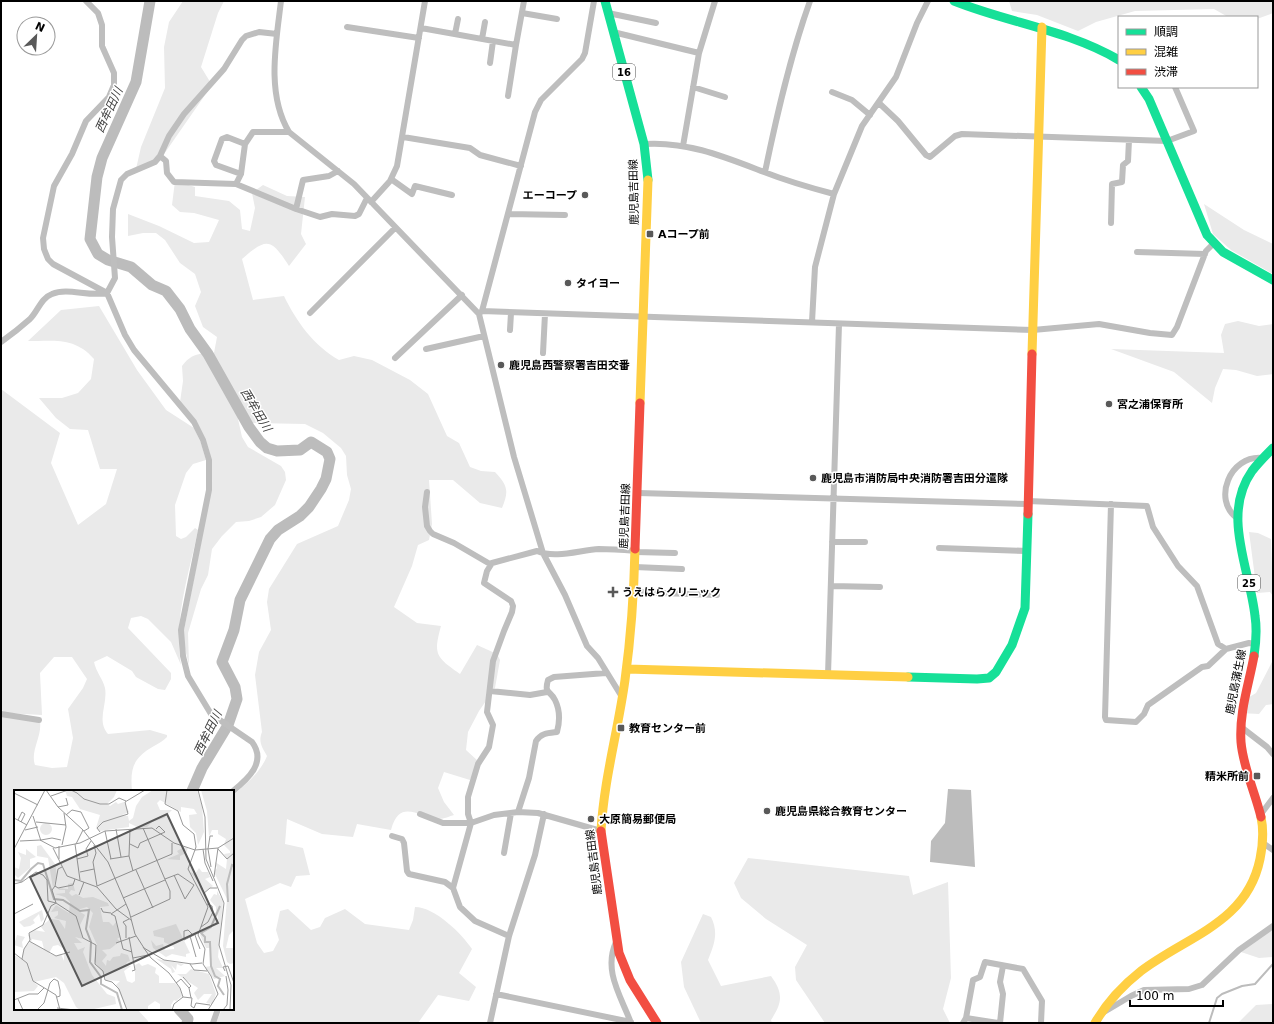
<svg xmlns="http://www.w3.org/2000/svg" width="1274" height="1024" font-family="'DejaVu Sans','Noto Sans JP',sans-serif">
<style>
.green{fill:#eaeaea}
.water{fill:#bcbcbc}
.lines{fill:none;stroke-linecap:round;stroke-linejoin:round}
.stream{stroke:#bcbcbc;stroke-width:2}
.river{stroke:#bcbcbc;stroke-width:11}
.street{stroke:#bebebe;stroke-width:6}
.fast{stroke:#16e098;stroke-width:9}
.slow{stroke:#ffcf43;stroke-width:9}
.jam{stroke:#f24e42;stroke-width:9}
.poi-dot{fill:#595959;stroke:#fff;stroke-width:1.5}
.labels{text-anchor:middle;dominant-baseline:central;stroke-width:3;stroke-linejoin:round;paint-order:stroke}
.shield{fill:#fff;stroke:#4c4c4c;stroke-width:1}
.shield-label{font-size:10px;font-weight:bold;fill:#000}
.street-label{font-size:11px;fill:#000;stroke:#fff}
.poi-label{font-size:11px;font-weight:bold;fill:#000;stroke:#fff;text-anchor:start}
.water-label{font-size:12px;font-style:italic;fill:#404040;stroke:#fff}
.inset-river{fill:none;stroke:#bcbcbc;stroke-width:2}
.inset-road{fill:none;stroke:#999;stroke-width:1}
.view{fill:#595959;fill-opacity:0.15;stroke:#595959;stroke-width:2}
.inset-edge{fill:none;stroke:#000;stroke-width:2}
</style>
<rect width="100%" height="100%" fill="#fff"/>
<!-- green -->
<path class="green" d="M183,1H224L218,13L201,67L212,85L162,157L136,169L141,147L165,88L164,47L169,22Z
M1009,1H1273V13L1257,19V17H1228L1214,9L1135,11L1096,22L1078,31L1037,15L1012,11Z
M175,181L195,187V196L229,201L240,210L242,229L250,231L255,208L252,193L263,185L287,196L305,197L301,234L306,244L289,266C271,238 267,237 242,259L253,300L284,296C296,321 314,346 339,360L354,356L372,360L410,380L428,394L447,436L459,443L470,467L481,471L495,472C508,486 509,491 502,508L480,503L453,480H429L432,524L429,540L418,545L412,566L394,607L417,623L441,626C433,655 436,657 460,674L477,645L497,654L500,660L495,688L479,711L468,732L466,750L478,761L470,780L444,772L438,788L444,802L454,815C450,816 444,819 439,819C419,818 400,797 391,830L357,824L353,837L322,834L287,819L285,844L303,848L310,875L296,876L291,887L280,883L245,899L257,943L264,953L273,951L279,940L276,930L280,911L288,909L311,930L320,927L325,918L345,909L365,924L409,930L413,920L415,907C435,907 462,934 472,949L459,973L476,987L469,1001L438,995L418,1023H216L222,1009H233V795C247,783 260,773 267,756C262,747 258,742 262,732L255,675L259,652L271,630L267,602L269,589L297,544L338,526L349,500L351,489L347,475L346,456L341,448L323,433L305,424L252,423L238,419L242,437L248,447L281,466L285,472L286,480L275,505L261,517L249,521L236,522L222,536L212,549L208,575L201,589L188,633L189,665L184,645V630L212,485C213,446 204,431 180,402L183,381L182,366C191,354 199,353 214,353L217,337L203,327L195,306L201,292L195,274L180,263L165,240L156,233H143L128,236V214L159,226L194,243L209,242L219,220L194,213L180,212L172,205Z
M1204,204L1244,230L1273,244V274L1231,250L1213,234Z
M99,306L137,370L166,410L194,428L201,443L206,460L193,464L186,473L175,505L176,536L181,539L186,537L195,528L198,530C189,574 173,620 181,665L171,642L148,619L141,616L131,618L128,628L171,673V679L165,690L158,689L136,677L132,671L107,656L94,662C96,672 103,679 105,688C108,704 96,720 108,734L150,730L167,735V737C163,741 159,743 154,746C133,758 130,768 132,791H15V1009H137L148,1021V1023H1V716L40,722C42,737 30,751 35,765L52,768L67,767L73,738L68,709L83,688L87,679L72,657H54L40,673L42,715L5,713L1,709V389L60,433L51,463L78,525L106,504L117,469H100L88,430L70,429L56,418L39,398H62L78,393L91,379L94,359C75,337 55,341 28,341L61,310Z
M1238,321L1259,326L1273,324V374L1257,376L1236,370L1223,369L1215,388L1212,403L1174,372L1111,349L1224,353L1221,335L1225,324Z
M1249,532L1258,533L1271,539L1273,596L1270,592L1257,593Z
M1273,660V704L1266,705L1259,714L1240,713L1241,702L1256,693Z
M748,858L909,876L913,895L948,882L951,978L943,1009L950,1023H825L796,980L795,967L807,945L766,919L741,898L734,883Z
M703,914L711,917C719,933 714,945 708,960L721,986L771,976C784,994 782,1003 771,1020L772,1023H701L684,987L681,962Z
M1273,929V957L1259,958L1241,952L1259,936Z
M1273,1004V1023H1238L1256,1005Z"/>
<!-- water -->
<path class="water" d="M948,789L971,790L975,867L930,862L931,841L945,823Z"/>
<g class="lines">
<!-- stream -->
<path class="stream" d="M1209,1023L1217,998L1222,994L1242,986L1255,984L1273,964"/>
<!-- river -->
<path class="river" d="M150,1L136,82L102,158L97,177L90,239L98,254L108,260L131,267L152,285L166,291L180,309L190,329L208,354L249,427L260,442L267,448L277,451L300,450L311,442L327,452L330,459L326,479L321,489L309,507L300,516L278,530L270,539L240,600L234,630L222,662L235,687L237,699L228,725L202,768L192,791
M179,1009L188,1019L187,1023"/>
<!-- street -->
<path class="street" d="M86,1L98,13L102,25V46L114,73V85L109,97L86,121L72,154L54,186L43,238L44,249L48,259L53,264L107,293L125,335L134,350L194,422L203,440L209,460V490L181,630L183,656L188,676L211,714L252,742C267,762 248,779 233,791
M281,1C276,43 266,94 289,132L354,184L479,314L514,457L543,553L565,595L587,646L598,658L622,697
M522,13L557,19
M608,13L656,23
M347,27L419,38
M421,28L516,45L524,1
M613,32L699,53
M455,34L458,19
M482,39L485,22
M490,63L493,41
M693,87L725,97
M832,92L852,100L870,115
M508,96L516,45
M879,103L898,121L926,155L930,157L955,136L962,134L1167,141L1194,131L1175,87
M403,137L470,148L480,155L521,166
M644,144C687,141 725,157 764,172C787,181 811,188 834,194
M683,146L699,53L715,1
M160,156L169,136L184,114L224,69L242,40L246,36L259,32L277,34
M765,172C777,114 790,57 810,1
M241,174L216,165L214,161L222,139L227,137L245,144
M391,179L412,194L415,186L452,195
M236,184L241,174L245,144L253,132H289
M371,202L390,181L397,166L425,1
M296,209L320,217L332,214L355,216L359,214L367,198
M508,214L565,215
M1111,223L1112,184L1122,182L1123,165L1128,161L1129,140
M1137,252L1205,254
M482,311L1033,330L1099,324L1150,333L1172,335L1177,327L1206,251L1214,243
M310,313L395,228
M480,313L482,311L535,112L541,100L582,59L585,53L594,1
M812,322L815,267L834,194L862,126L896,77L917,23L928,1
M510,330L511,313
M1,342C11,335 21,327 30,319C38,311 41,298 52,294C68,287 88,297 107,293L115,278L112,237L113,209L121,180L127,174L155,162L160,156L166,161L167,173L174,182L236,184L296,209L303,180L329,176L338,171
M426,349L484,336
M543,353L545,314
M395,358L462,295
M427,492L425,507L427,526L430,531L433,534L454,543L490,564
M638,493L1028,504
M1028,501L1147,506L1153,527L1178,566L1197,586L1218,644L1226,649L1249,643L1256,644
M1111,504L1105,717L1106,720L1136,722L1144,714L1148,705L1202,667L1208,666L1226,649
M1237,518C1212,500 1230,455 1262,458
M832,542H865
M939,548L1027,551
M636,552L675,553
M635,567L682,569
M831,586L880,587
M634,592L717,595
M828,675L839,324
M490,691L530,695L547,692
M1,714L39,720
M1241,727L1267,747L1273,754
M518,812L529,778L536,741C541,733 548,733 557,732C560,721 560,710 555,700C550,690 544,694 548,680L554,677L606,673
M420,814L443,823H471L494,815L518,812L538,813L601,831
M1261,814L1273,798
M392,836L402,839L404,843L407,871L409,874L445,882L453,888
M1263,843L1273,850
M504,853L511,813
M509,936L475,921L460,907L453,888L471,823L468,814V797L478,764L489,747L493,725L487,712L493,661L504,631L512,612L513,606L511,601L484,583L487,571L492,563L537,551C555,559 580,550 599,549C611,549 624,550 636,551
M616,942C603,971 621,996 631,1023
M496,994L631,1022
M1104,1012L1131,996L1144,990L1189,989L1202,985L1239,950L1273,926
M966,1018L973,980L980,977L985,962L1023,969L1042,1001L1041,1023
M213,1023L218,1009
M490,1023L509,936L535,855L544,814
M963,1023L966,1018L998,1023
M1000,1023L1003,994L1000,982L1003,966"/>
<!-- fast -->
<path class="fast" d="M605,1L644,144L648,180
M954,1C1009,23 1068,30 1119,60
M1141,87L1149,99L1207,235L1223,252L1273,280
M1254,656C1256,643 1257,629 1255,616C1250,569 1221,515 1252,471C1258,463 1266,455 1273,448
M908,677L977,679L989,678L996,672L1012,645L1025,608L1028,514"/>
<!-- slow -->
<path class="slow" d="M1032,354L1042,27
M640,403L648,180
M627,669L908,677
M601,831C604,779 618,731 625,680C631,636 634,593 635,549
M1095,1023C1107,1002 1122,986 1141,971C1187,936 1247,923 1260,859C1263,844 1264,831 1261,817"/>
<!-- jam -->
<path class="jam" d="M1028,514L1032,354
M635,549L640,403
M1254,656C1249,684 1239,712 1241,742C1243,767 1255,792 1261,817
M601,831L619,953L630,980L657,1023"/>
</g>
<!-- markers -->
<g class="poi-dot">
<circle cx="585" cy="195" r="4"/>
<rect x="646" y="230" width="8" height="8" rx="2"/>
<circle cx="568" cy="283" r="4"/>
<circle cx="501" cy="365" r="4"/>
<circle cx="1109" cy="404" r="4"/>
<circle cx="813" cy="478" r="4"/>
<path d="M611 586h4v4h4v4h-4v4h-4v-4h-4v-4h4z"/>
<rect x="617" y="724" width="8" height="8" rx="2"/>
<rect x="1253" y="772" width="8" height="8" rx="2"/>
<circle cx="767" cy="811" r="4"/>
<circle cx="591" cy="819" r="4"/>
</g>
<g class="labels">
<!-- shield labels -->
<g class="shield">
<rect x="613" y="64" width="22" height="16" rx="3"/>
<rect x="1238" y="575" width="22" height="16" rx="3"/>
</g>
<g class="shield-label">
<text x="624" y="72">16</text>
<text x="1249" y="583">25</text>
</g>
<!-- street labels -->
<g class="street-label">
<text transform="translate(634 192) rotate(-91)">鹿児島吉田線</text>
<text transform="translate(625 516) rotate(-88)">鹿児島吉田線</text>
<text transform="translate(1236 682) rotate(-79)">鹿児島蒲生線</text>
<text transform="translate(594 862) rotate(-97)">鹿児島吉田線</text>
</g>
<!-- poi labels -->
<g class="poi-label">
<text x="577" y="195" text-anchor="end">エーコープ</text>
<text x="658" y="234">Aコープ前</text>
<text x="576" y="283">タイヨー</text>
<text x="509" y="365">鹿児島西警察署吉田交番</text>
<text x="1117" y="404">宮之浦保育所</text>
<text x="821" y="478">鹿児島市消防局中央消防署吉田分遣隊</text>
<text x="622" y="592">うえはらクリニック</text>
<text x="629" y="728">教育センター前</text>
<text x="1249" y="776" text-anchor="end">精米所前</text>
<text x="775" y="811">鹿児島県総合教育センター</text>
<text x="599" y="819">大原簡易郵便局</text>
</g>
<!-- water labels -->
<g class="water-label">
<text transform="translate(109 110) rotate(-65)">西牟田川</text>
<text transform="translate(256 410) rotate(59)">西牟田川</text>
<text transform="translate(208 733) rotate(-64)">西牟田川</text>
</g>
</g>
<!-- overview -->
<g transform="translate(14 790)">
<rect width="220" height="220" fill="#fff"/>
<path d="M51,0H103L100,7L93,14L96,16L102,12L104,14L110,12L115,22L108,25L114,26L115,31L119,28L122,16L128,7L139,0H183L188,16L190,42L184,55L182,43L176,37L175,25L183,24L180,19L167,17V22L146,10L143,13L146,20H158L150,28L138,32L133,37L125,38L115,33V37L86,41L82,38L86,25L66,19L58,7L53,6ZM187,0H220V140L215,145L212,158H220V173L216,174L213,172L209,156L213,109L200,82L203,78L201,72L212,79L213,69L210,64L216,63V61L210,55L212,49L204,44V40H198L195,47L193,21ZM26 39a6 6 0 1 1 12 0a6 6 0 1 1-12 0ZM27,55L41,74L43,86L39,98L34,68L23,66V56ZM170,57L174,58L172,63L166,66V70L153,69L165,64L163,61ZM12,59L22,67L16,69V78L4,88L0,84V77L5,79L7,68L4,62L12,65ZM185,78L188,82H194L196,87L191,89L199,96L189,103L190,99L187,101L185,93L176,82L181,84ZM59,93L61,101L57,100L55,103L58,106L62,104L69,108L79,107L94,113L95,116L86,117L89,132H95L99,136L102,132L106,147L103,149L106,151L96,159L88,160L93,165L88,171L92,176L93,170L96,171L99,167L106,166L107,163L114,165L116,171L113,172L112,175L117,176L110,181L113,191L118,193L121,191V175L125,173L128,176L134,174L142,178L141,183L145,186V193H161L166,198L168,206L162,211L160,210L157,215L158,220H146V214L141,211L134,216V220H113L102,195L106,191L92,190L90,184L80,171L83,155L75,137L79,123L73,117L63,120L71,125L66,135L69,149L61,147L68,153H60L64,160L71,157L69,162L78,185L93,204L101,207L102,214L80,219L66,220L62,217L50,193L42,187L20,192L24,196L20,201L0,202V165L8,169L10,158L16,152L30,159L28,151L18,149L17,152L14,145L20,140L31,142L27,137L36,129L45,130L51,139L52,131L40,128L44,125V121L37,122L42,115L55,123L56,112L51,107L41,104L51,103V100H45L44,98L54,99V94ZM44,155L50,159V171L47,164L42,166L35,163L39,156ZM203,101L209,111L204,167L209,178H202L211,186L200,189L191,177L197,176L196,158H192L186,145L191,138H198L204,128L203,124L196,127L202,122V117L196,110L200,104L203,105ZM28,120L30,129L27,132L25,124L19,130L21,133L16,136L10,137L5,132ZM162,134L176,163L172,164V167L158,164L152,167L139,158L137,150L142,156L149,154L151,160L160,159V157L150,152V148L140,146L139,141ZM3,145L11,147L8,152L9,158L0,155ZM141,168L148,170L170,174L167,176L163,174L162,180L157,175L161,182L158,183L157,179ZM177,179L195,184L202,204L198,214L192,213L198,204H190L184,210L180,203L184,198L163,184H172Z" fill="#eaeaea" fill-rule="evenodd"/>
<path class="inset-river" d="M17,79L24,73L29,74L40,109L49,110L66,121L75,120L72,139L77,152L76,172L87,187V194L103,203L108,220M0,90L7,91L17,79M214,112L213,94L218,75L220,76M206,116L197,137L187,143L191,147V152H196L197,176L201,186L206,189L204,196L210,205"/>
<path class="inset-road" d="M32,0L44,17L69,40L94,72L115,121L121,144L130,158L150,170L178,174L188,173M57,0L63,3L70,9L86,14H95L105,8L112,11M153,0L151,14L164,21L169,35L180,44L182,57L174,79L194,117L184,145L191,159L189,174L197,186L204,204L194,220M184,0L191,27L192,69L210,113L205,155L217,195L216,220M0,3L24,15M37,6L54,0M44,17L54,15L52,8M52,25L58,20L67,22L75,38L70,41M19,26L27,51M0,28L13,35M4,30L8,22L11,24L7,32M22,32L52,35M102,39L107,67M116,39L115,66L119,81M11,40L24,37M91,41L97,69M86,42L83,38L89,32L114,24L111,12L131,0M27,50L38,48L47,50M6,51L26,50L41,58L66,53L91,41L138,38L160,53L181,60L204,58M61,54L66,90M62,54L69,40M116,54L124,58L126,53L151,42L145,36L142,39M48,55L52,37L50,23M80,55L82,63L79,72L83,96M39,58L53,86L83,97L102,119L117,130M0,59L31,0M189,59L191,73L199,91M204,59L213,69L220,63M45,69V56M63,69L74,66L72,59L77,51M96,69L115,66M197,77L194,59L196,46H199M122,80L139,118M66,82L80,79M160,85L171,109L180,95M200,87L204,58L220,48M151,89L164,84L180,95M0,94L8,92L22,82L29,85L33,90L34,111L42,113L62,126L69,148L82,155L81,174L89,181L91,190L98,192L105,199L113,220M41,96L44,79L48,77M83,96L158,64V53M189,104L196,98H203M65,105L70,92M109,108L151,90M42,113L38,100L41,96L44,98L59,95L61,89M112,114L97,124L101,126L109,159L118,162M87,118L89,122L97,123M0,124L19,114M117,127L156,109V101L129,38M187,137L194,132L199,122L198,116L193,114M181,145L186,159M176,146L182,167M115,147L121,180L118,181M112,148V136L109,132L115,129M170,148V141L174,140L179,145M170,150L184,143M15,151L42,166L56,162M102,153L122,146M129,157L137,168L155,183L166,198L169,207M0,163L13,173L19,191L42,205L46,220M119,168L134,165M8,169L10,159L16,150L15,143L29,135L37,116L42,113M176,174L180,180L193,181M211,181L209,177L214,176L220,193M169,187L177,196L175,198M162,193L167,189L175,198L177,208M169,207L178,208L177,216L180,218L182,213L196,215M4,209L9,220M0,210L15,204H24L30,198M43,218L61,220M23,220L30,213L36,193L40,189L44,191L46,200V206L43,207M158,220L160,214L169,207M209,220L213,215L214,200L212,186"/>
<path class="view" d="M153,24L204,133L68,196L16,87Z"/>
<rect width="220" height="220" class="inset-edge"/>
</g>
<!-- border -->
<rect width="1274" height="1024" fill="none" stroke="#000000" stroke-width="4"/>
<!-- legend -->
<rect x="1118" y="16" width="140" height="72" fill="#ffffff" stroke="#999999"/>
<rect x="1126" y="29" width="20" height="6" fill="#16e098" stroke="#999999"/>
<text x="1154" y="36" font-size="12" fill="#000000">順調</text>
<rect x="1126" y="49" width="20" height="6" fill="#ffcf43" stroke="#999999"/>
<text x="1154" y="56" font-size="12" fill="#000000">混雑</text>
<rect x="1126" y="69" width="20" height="6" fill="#f24e42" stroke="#999999"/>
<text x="1154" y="76" font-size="12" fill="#000000">渋滞</text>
<!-- north arrow -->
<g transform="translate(36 36) rotate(25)"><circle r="19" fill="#ffffff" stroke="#999999"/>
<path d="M0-3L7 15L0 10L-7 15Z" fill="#595959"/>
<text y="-6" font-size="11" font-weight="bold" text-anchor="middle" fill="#000000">N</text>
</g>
<!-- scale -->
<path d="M1130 1000v6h93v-6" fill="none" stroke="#000000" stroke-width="2"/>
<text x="1136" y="1000" font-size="12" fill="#000000" stroke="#ffffff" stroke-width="3" paint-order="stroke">100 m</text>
</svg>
